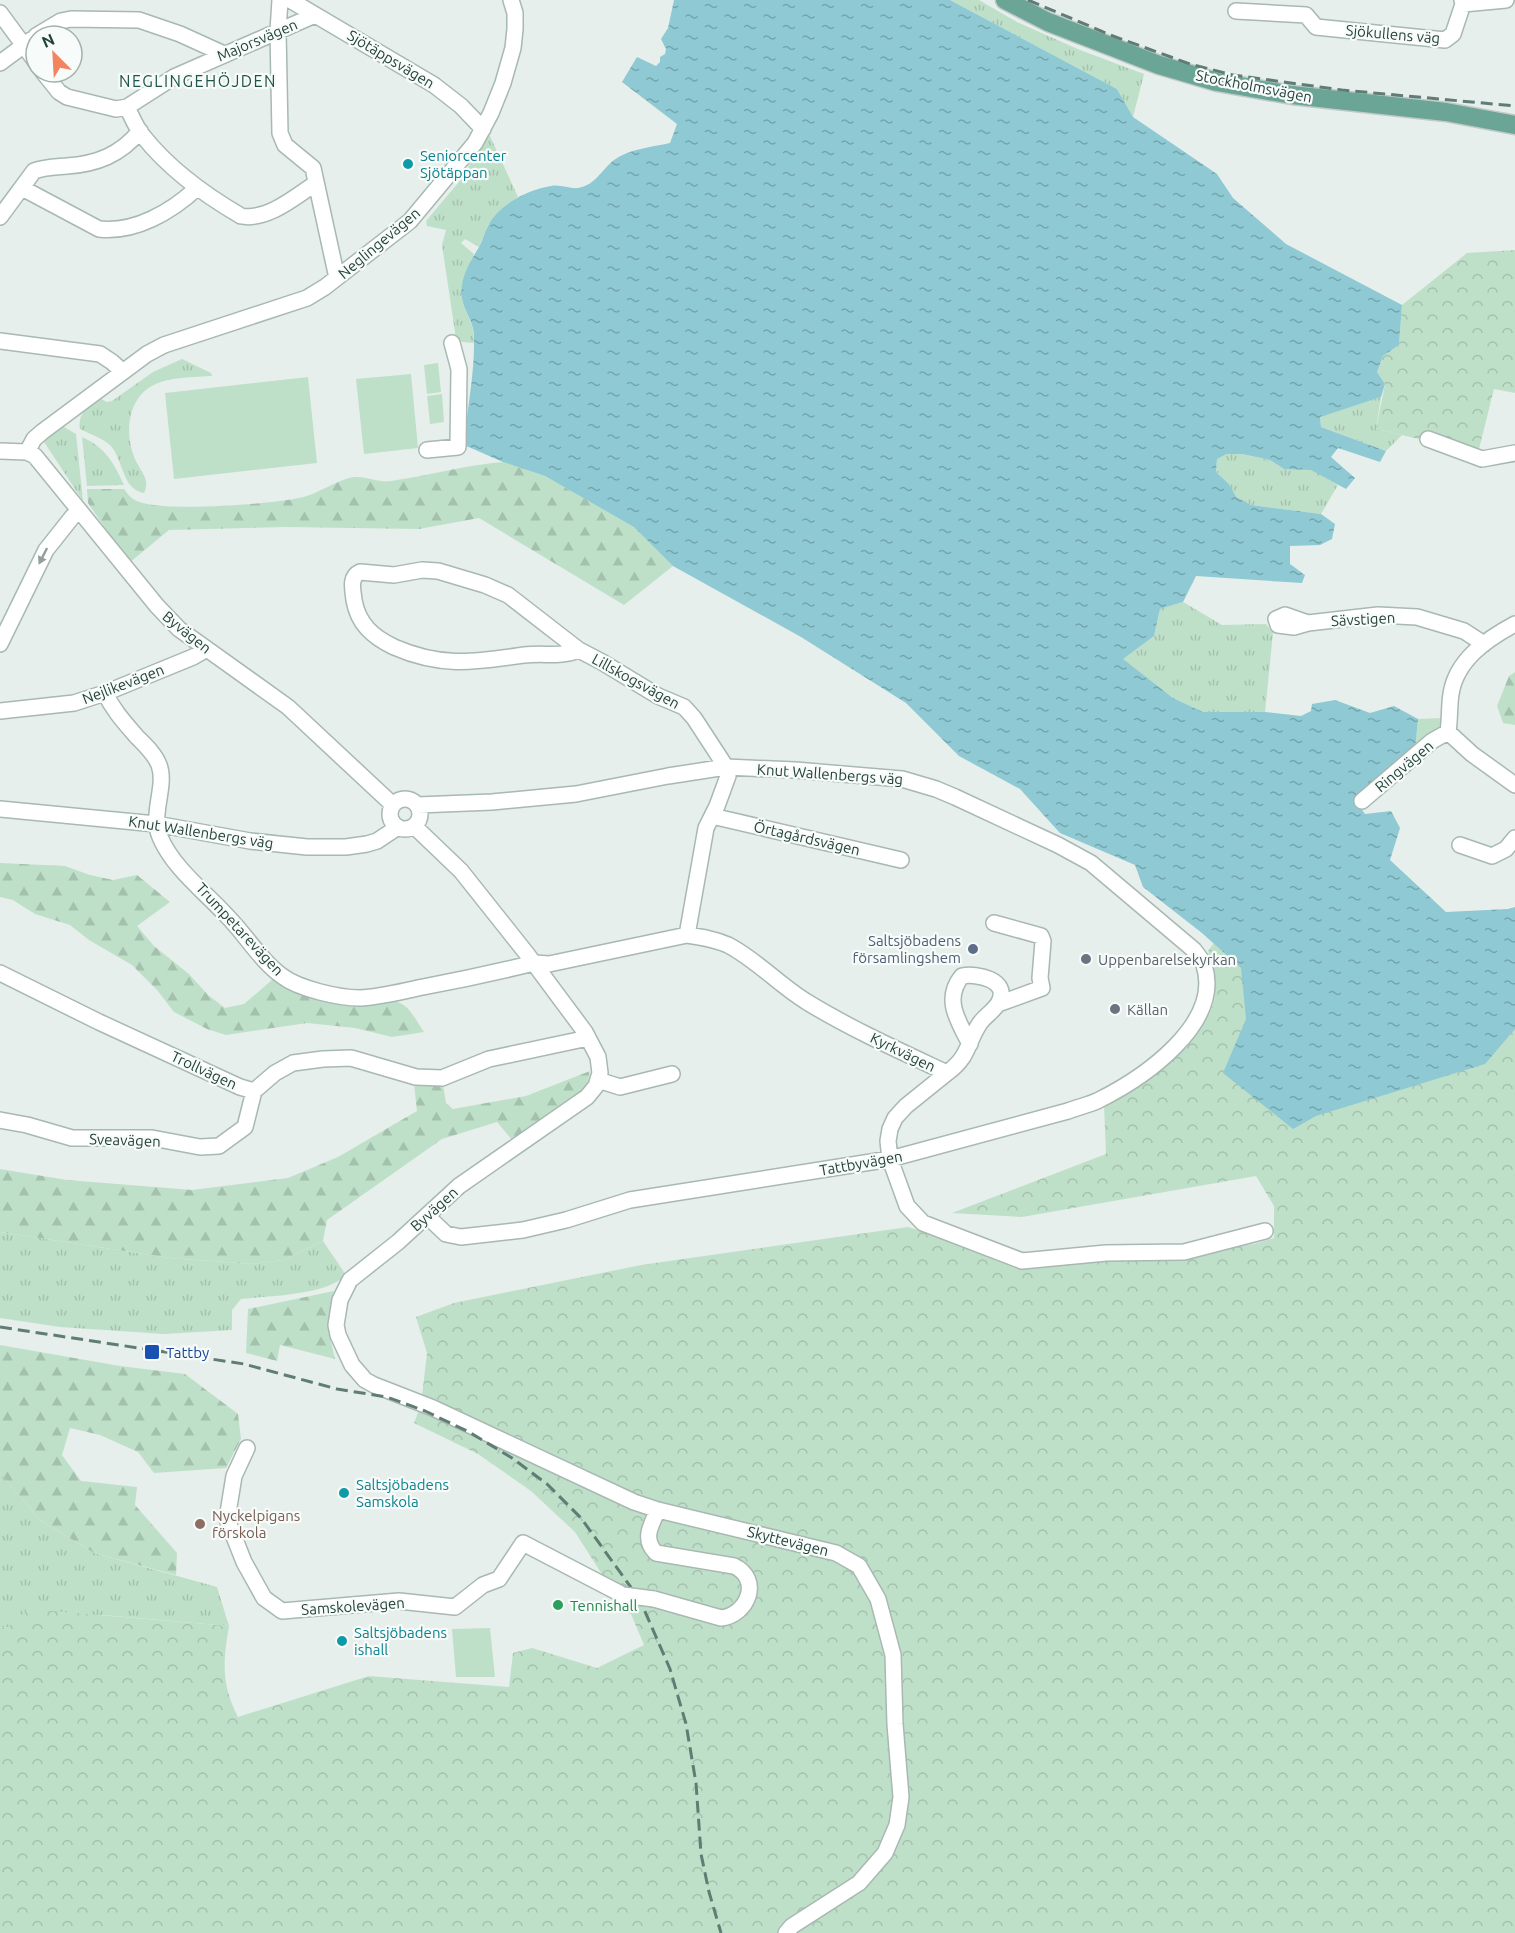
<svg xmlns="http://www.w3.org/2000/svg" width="1515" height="1933" font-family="Ubuntu,sans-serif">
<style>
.grass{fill:url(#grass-tufts)}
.forest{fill:url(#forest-firs)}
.park{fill:url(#park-crowns)}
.pitch{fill:#bfe0c8}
.water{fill:url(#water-ripples)}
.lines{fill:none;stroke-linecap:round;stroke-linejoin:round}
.minor-casing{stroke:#a8b8b2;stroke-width:18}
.major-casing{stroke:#c2cac8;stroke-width:21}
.minor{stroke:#fff;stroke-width:15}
.major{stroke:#6aa596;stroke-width:18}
.rail{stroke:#5f7d75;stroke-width:3;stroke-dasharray:12 6;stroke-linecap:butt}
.minor-bridge-casing{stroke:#a8b8b2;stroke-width:18;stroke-linecap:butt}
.minor-bridge{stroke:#fff;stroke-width:15}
.oneway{fill:#92a09c}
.culture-dot{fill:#0f9aa8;stroke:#f7fbf9;stroke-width:2}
.service-dot{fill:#5c6f8a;stroke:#f7fbf9;stroke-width:2}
.worship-dot{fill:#6b7280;stroke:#f7fbf9;stroke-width:2}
.transit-dot{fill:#1a4fb4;stroke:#f7fbf9;stroke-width:2}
.education-dot{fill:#8d6e63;stroke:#f7fbf9;stroke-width:2}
.leisure-dot{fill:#2e9e5b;stroke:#f7fbf9;stroke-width:2}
.labels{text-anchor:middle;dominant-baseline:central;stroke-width:4.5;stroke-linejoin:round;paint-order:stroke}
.street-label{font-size:15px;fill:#24423a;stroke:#f7fbf9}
.culture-label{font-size:15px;fill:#0d838f;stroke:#f7fbf9;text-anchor:start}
.service-label{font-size:15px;fill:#4e5e75;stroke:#f7fbf9;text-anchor:end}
.worship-label{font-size:15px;fill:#5b616d;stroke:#f7fbf9;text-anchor:start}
.transit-label{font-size:15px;fill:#164399;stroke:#f7fbf9;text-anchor:start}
.education-label{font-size:15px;fill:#785e54;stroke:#f7fbf9;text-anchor:start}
.leisure-label{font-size:15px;fill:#27864d;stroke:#f7fbf9;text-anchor:start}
.neighbourhood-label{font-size:16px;letter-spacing:1.5px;fill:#1f5548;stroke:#f7fbf9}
</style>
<defs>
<pattern id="grass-tufts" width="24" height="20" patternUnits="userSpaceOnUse" patternTransform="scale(1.5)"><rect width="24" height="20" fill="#bfe0c8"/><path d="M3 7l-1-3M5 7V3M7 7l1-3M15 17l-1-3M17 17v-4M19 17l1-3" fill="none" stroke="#a4c1ad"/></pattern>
<pattern id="forest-firs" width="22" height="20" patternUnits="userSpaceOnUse" patternTransform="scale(1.5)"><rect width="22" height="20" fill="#bfe0c8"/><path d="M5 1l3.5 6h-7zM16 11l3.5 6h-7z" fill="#a4c1ad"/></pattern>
<pattern id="park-crowns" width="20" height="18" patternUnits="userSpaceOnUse" patternTransform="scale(1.5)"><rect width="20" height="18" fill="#bfe0c8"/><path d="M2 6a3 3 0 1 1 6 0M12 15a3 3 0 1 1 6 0" fill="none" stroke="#a4c1ad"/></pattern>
<pattern id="water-ripples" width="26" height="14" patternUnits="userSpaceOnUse" patternTransform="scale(1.5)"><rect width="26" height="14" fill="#8ec9d4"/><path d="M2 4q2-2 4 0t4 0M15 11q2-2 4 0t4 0" fill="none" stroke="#74a5ad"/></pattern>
</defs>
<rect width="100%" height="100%" fill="#e6efeb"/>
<!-- grass -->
<path class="grass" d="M950,0H979L1017,22L1080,50L1144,74L1133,117L1117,89Z
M489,134L518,197L499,212L488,225L479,247L465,239L461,243L474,254C469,264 460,290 463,301C467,317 475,325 474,343L463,342L456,339L442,245L446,230L427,226L426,221L463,177L475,155Z
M182,359L211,373L212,376C195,377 177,377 161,382C128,392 123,432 135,459C140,470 151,480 144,493C122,490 123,458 110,445C102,438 90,434 80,429C78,411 88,409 101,399L107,402L112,401L153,372Z
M1381,397L1376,429L1402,435L1386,451L1321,427L1320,416Z
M57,426L64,427L76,434L83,501L44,442L45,437Z
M82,437C105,447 114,463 124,485L87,486Z
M1227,454H1242L1270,460L1284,469H1311L1338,485L1321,514L1251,505L1235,497L1229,484L1216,472L1217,459Z
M1183,602L1222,625L1266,624L1273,633L1265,712H1203L1173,698L1122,659L1154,636L1160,609Z
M1443,718L1440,731L1415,750L1418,719Z
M0,1232L170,1258L252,1264L283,1260L323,1241L346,1275C327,1295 269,1296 241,1299L232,1310V1330L164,1334L60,1327L0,1318Z
M0,1473L40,1520L94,1553L217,1587L229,1626L102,1615L0,1628Z"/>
<!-- forest -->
<path class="forest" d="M503,462L545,476L635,527L673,566L624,605L479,518L419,529L286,527L169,530L129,563L88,503L87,489H124C127,493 131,499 137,501C164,513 274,504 304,497C318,493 344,477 355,477C367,476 379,483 391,481C428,476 465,465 503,462Z
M1515,672V725L1503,723L1497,706L1509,676Z
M0,863L65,866L90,875L113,880L137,875L170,902L137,926L154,946L189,974L208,995L225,1008L244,1004L273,979C288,989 332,1006 349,1005C364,1004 387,996 400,1003C411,1008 417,1022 424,1032L392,1037L355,1028L307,1023L226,1035L207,1029L174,1012L157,990L132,965L89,940L70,925L35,914L13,900L0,897Z
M590,1071L587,1085L577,1097L512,1140L497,1122L442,1139L327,1220L323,1241L283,1260L252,1264L170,1258L0,1232V1169L67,1180L192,1190L288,1178L338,1157L417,1111L414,1084H443L446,1103L453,1109L526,1096Z
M334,1291L327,1325L335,1359L280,1345L277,1361L246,1353L248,1309Z
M0,1345L120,1366L185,1374L238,1414L241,1439L226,1468L154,1473L138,1452L100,1435L70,1428L62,1455L81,1481L137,1487L135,1505L177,1553L176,1575L94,1553L40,1520L0,1473Z"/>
<!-- park -->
<path class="park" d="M1515,250V393L1494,389L1478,453L1376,429L1385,384L1377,372L1383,356L1399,345L1402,305L1467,253Z
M1214,943L1515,966V1933H0V1628L8,1627L28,1609L229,1626C223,1662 221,1684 238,1717L369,1676L509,1687L513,1653L532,1648L597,1668L644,1645L631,1614L626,1612L575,1532L531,1491L478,1454L414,1423L421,1405L427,1353L416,1317L454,1303L641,1265L908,1227L960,1243L1024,1269L1122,1257L1227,1247L1254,1244L1274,1238V1206L1256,1176L1022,1217L952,1213L1106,1154L1104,1105C1135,1093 1207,1035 1214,1001C1217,984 1212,967 1208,951Z"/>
<!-- pitch -->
<path class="pitch" d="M438,363L441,392L427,394L424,365Z
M411,374L418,448L364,454L356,379Z
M308,377L317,463L174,479L165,393Z
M442,394L444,422L430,424L427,396Z
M490,1628L495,1677H456L452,1629Z"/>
<!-- water -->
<path class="water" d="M674,0H950L1117,89L1133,117L1217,174L1233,198L1286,244L1402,305L1399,345L1383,356L1377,372L1385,384L1381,397L1320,417L1321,427L1386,451L1380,462L1338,448L1331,457L1355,478L1346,489L1311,470L1284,469L1270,460L1242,454H1227L1217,459L1216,472L1229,484L1236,497L1251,505L1321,514L1335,524L1332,539L1320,545L1290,546V564L1305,575L1302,583L1196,576L1183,602L1160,609L1154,636L1123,659L1173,698L1203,712H1265L1301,716L1311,711L1312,704L1335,700L1370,713L1394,706L1418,719L1415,750L1355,800L1365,814L1391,811L1400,828L1390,860L1446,912L1508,909L1515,907V1029L1485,1064L1316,1116L1293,1129L1223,1073L1246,1019L1241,968L1202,933L1143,887L1135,865L1060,833L1020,789L959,756L906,703L801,637L673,566L634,527L545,476L503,462L464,445C467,409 475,373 474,336C474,322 464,311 462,298C459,279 470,262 479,247C483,240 484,233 488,226C498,205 529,189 551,186C560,184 570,189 578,188C596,185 602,169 614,160C629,149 652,147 670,143L677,124L622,82L637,57L656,66L660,62V57L665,54L666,49L661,39L668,28Z"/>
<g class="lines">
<defs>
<path id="minor" d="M280,0L278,31L280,133L285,145L313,168L337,278
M290,0L434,85L461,106L483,129
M1462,0L1463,4L1506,0
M1236,11L1306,15L1316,27L1445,40L1453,34L1463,4
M0,13L36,62
M36,36L61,21L71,19L139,20L180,34L224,54
M0,63L31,40
M43,72L59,92L67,97L116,109L127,107L174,77L315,15
M127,107C132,117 136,128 143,136C169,169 205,195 241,216C267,221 295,197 316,183
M22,188L99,229C135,233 171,212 197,188
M0,217L34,171C45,167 56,167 67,166C97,164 120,155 140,131
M0,341L100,354L112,362L122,371
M1428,439L1482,459L1515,453
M427,450L458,447L459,369L452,343
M0,451L27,452L35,456L157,606L179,629L288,707L393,805
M27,452L34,439L42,432L147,354L164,345L307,298L325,287L410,221L475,143L491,113L503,83L513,48L515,29V13L511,0
M1308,623L1294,627L1278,625L1276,619L1285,615L1308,623L1378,615L1417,617L1464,631L1484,644
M0,644L46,550L73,516L80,511
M579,650L508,595L485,585L438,571L422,570L394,575L360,572C349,577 353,590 354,600C358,624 373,637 394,647C442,668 475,662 524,655C543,653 562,657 579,650L602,662L658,696L684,707L694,718L726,767L728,776L717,806L706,828L687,935
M105,693C113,710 125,723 137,737C145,745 155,754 159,765C167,786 150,814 160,837C173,868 205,892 227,916C246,935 260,960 282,976C299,989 339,998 360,998C381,997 403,991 423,987C460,980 497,972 534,963L549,964L687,935C701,937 715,939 728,945C757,960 779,985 807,1002C851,1029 900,1051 947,1073L906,1106L895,1118L890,1129L888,1141L890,1159L907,1206L923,1223L1022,1261L1106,1253L1184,1252L1265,1231
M0,711L74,703L105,693L193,657L207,649
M1448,732L1472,754L1515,785
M390 814a15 15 0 1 1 30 0a15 15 0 1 1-30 0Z
M1362,801L1432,741L1448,732C1450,719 1449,706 1451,694C1456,660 1487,639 1515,624
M418,805L492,802L576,794L668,776L726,767L795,770L902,779L936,789L955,797L1058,845L1091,863L1194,950C1198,955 1202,960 1204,965C1223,1024 1143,1078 1099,1100C1089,1105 1078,1107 1068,1111L890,1159L630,1200L566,1220L523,1230L461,1237L446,1234L427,1216
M0,809L156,824L250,841L307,847H346L367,844L377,841L398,827
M712,816L901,860
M414,826L461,871L527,954L585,1032L598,1057L600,1073L596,1086L587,1097L459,1186L398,1242L350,1280L340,1300L336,1325L338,1335L352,1365L365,1380L374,1385L433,1408L634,1502L658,1510L836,1553L859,1566L878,1599L893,1655L895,1724L901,1797L897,1825L885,1853L859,1883L792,1926L786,1933
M1460,845L1492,856L1506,849L1515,838
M994,923L1041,936L1043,941L1040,978L1042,988L998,1004
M0,973L99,1022L240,1087L254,1091L275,1073L293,1063L323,1059L351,1058L416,1077L442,1078L489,1059L588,1038
M947,1073C970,1056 966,1044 980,1023C985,1016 995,1010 999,1002C1010,980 977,973 962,976C943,999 958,1021 970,1044
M598,1080L620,1087L672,1074
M0,1120L27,1125L72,1138H152L200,1147L219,1146L245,1127L254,1091
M247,1448L234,1476L227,1519L244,1562L264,1598L282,1611L399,1601L455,1607L483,1585L499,1579L523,1543L623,1595
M654,1599L721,1618C748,1615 762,1579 734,1566L656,1553C642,1539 651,1525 658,1510"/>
<path id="major" d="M1005,0L1048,22L1159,65L1217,82L1292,95L1446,112L1515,125"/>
</defs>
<!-- minor casing -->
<use href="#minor" class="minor-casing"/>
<!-- major casing -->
<use href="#major" class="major-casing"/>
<!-- minor -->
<use href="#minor" class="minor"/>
<!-- major -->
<use href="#major" class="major"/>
<!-- rail -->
<path class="rail" d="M1028,0L1113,36L1190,64L1233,75L1342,90L1515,106
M0,1327L244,1364L337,1389L387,1397L425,1411L469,1432L512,1458L547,1484L581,1518L630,1586L643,1607L670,1669L686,1724L696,1783L701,1854L709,1892L721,1933"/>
<defs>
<path id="minor-bridge" d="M623,1595L654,1599"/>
</defs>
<!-- minor-bridge casing -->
<use href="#minor-bridge" class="minor-bridge-casing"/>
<!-- minor-bridge -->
<use href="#minor-bridge" class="minor-bridge"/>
</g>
<!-- one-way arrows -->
<defs><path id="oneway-solid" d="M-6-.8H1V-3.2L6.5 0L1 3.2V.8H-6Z" transform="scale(1.5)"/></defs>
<use class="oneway" href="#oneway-solid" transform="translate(43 556) rotate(117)"/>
<!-- markers -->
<g class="culture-dot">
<circle cx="408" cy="164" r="6"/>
<circle cx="344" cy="1493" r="6"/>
<circle cx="342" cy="1641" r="6"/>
</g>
<circle class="service-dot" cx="973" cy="949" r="6"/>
<g class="worship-dot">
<circle cx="1086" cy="959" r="6"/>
<circle cx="1115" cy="1009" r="6"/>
</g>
<rect class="transit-dot" x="144" y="1344" width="16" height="16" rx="3"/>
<circle class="education-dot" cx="200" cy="1524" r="6"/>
<circle class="leisure-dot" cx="558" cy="1605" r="6"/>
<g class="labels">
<!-- street labels -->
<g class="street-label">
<text transform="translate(1393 34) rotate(5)">Sjökullens väg</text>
<text transform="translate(257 40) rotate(-23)">Majorsvägen</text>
<text transform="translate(391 59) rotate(31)">Sjötäppsvägen</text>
<text transform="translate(1254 86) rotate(11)">Stockholmsvägen</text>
<text transform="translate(379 243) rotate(-40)">Neglingevägen</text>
<text transform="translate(1363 619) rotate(-3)">Sävstigen</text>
<text transform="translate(187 632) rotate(39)">Byvägen</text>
<text transform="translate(636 681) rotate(29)">Lillskogsvägen</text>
<text transform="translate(123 684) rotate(-21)">Nejlikevägen</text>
<text transform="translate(1404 766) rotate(-40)">Ringvägen</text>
<text transform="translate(830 774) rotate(4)">Knut Wallenbergs väg</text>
<text transform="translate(201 832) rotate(9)">Knut Wallenbergs väg</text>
<text transform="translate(807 838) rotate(13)">Örtagårdsvägen</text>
<text transform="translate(240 929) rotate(47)">Trumpetarevägen</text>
<text transform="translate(903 1052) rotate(26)">Kyrkvägen</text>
<text transform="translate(204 1070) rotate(25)">Trollvägen</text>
<text transform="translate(125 1140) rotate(2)">Sveavägen</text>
<text transform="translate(861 1163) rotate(-10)">Tattbyvägen</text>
<text transform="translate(434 1209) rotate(-42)">Byvägen</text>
<text transform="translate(788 1541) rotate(14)">Skyttevägen</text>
<text transform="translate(353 1606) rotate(-4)">Samskolevägen</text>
</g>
<!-- culture labels -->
<g class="culture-label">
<text x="420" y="155">Seniorcenter<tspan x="420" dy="17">Sjötäppan</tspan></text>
<text x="356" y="1484">Saltsjöbadens<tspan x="356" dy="17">Samskola</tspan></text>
<text x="354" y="1632">Saltsjöbadens<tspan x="354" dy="17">ishall</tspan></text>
</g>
<!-- service labels -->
<g class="service-label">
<text x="961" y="940">Saltsjöbadens<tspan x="961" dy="17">församlingshem</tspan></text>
</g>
<!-- worship labels -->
<g class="worship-label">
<text x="1098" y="959">Uppenbarelsekyrkan</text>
<text x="1127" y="1009">Källan</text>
</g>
<!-- transit labels -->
<g class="transit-label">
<text x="166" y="1352">Tattby</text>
</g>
<!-- education labels -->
<g class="education-label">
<text x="212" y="1515">Nyckelpigans<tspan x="212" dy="17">förskola</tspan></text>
</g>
<!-- leisure labels -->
<g class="leisure-label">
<text x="570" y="1605">Tennishall</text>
</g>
<!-- neighbourhood labels -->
<g class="neighbourhood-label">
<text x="198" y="81">NEGLINGEHÖJDEN</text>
</g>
</g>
<!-- north arrow -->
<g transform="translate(54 54) rotate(336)"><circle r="28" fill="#f7fbf9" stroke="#a3b1ad" stroke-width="1.5"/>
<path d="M0-4.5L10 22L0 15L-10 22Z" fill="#f4845f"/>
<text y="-9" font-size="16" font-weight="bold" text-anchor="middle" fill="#24423a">N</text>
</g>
</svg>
